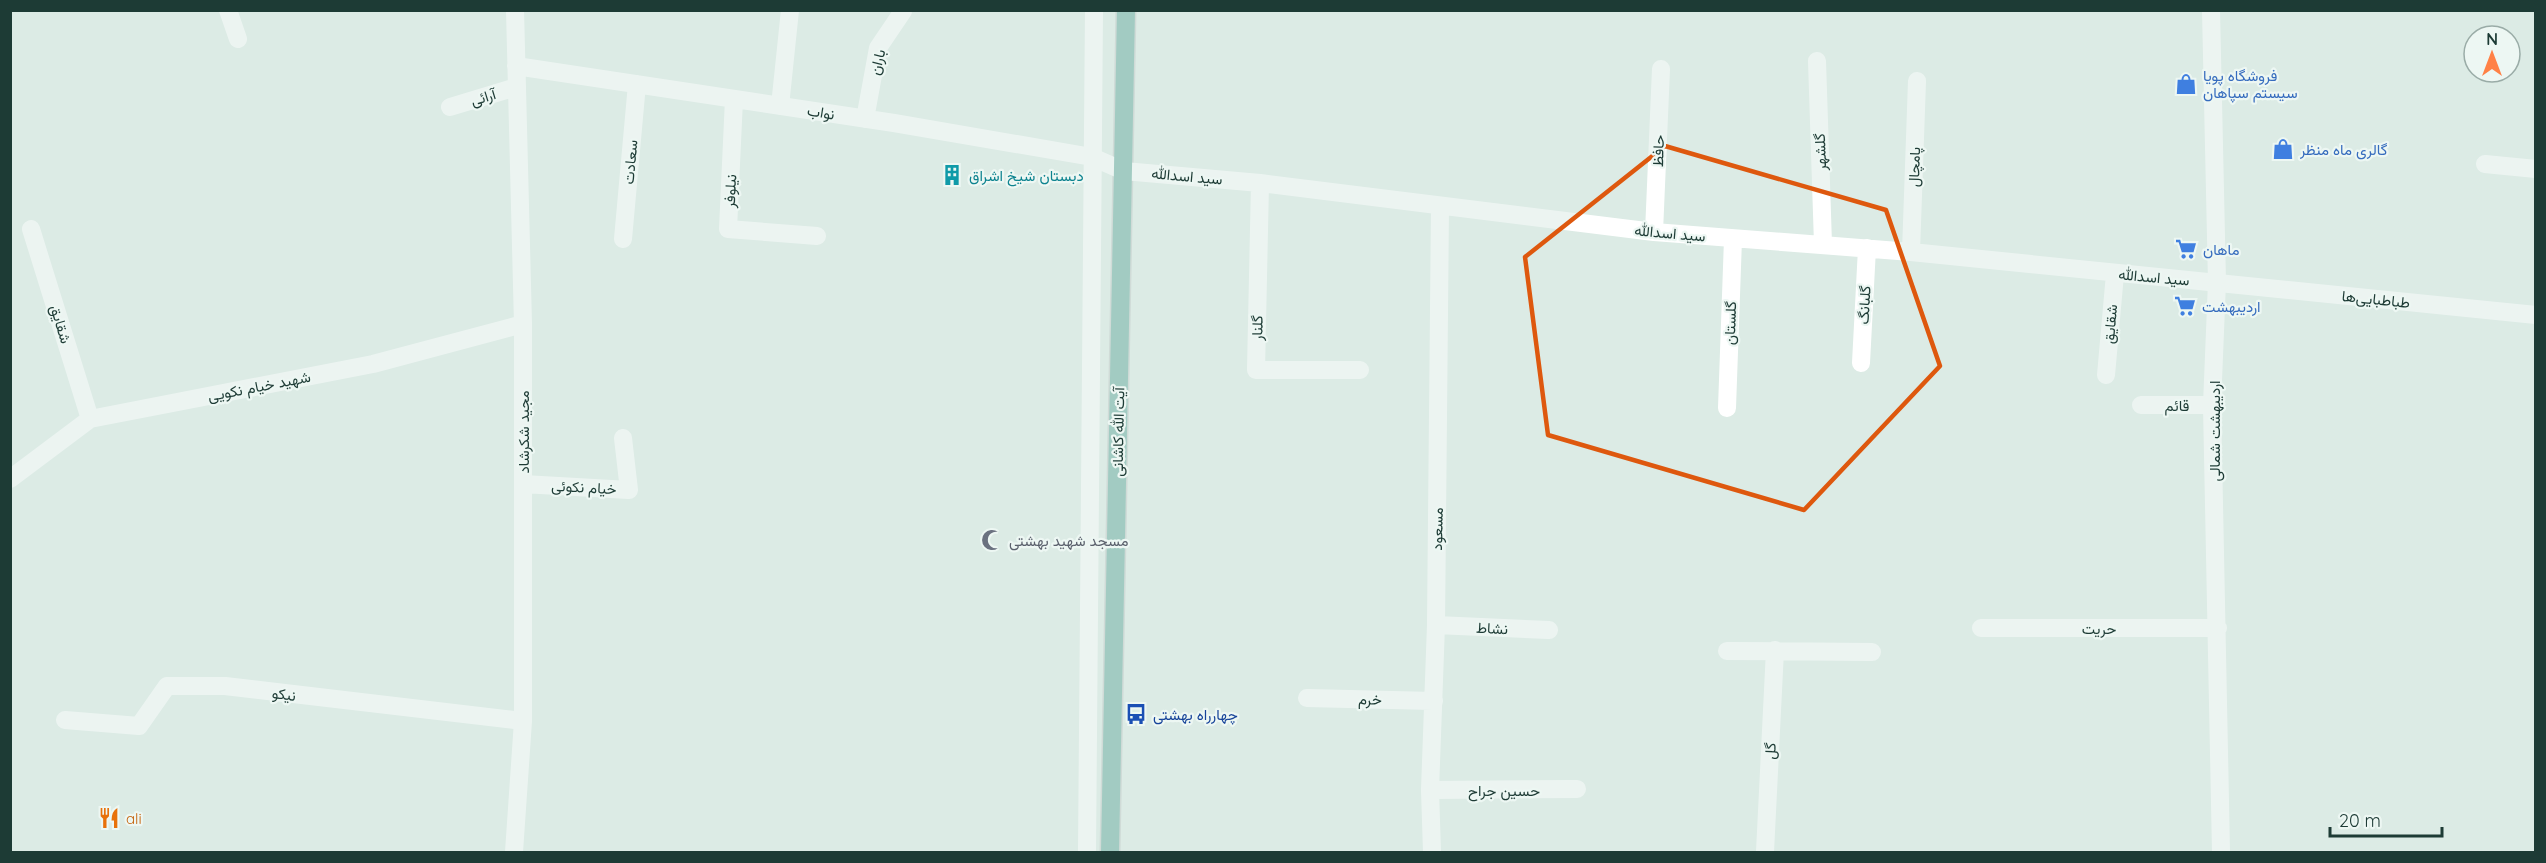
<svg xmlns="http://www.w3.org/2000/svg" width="2546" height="863" font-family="Quicksand,Vazirmatn,sans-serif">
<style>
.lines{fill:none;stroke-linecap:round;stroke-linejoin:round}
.major-casing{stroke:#c0c8c6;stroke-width:21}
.minor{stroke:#fff;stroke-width:18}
.major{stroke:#5ca598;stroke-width:18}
.marked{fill:none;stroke:#de580e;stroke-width:4.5;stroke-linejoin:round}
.labels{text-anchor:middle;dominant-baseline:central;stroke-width:4.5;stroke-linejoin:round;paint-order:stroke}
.street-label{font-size:15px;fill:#1d3b35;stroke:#edf7f3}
.shop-label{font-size:15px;fill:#366cbe;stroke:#edf7f3;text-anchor:start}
.culture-label{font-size:15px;fill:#0d838f;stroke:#edf7f3;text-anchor:start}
.worship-label{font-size:15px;fill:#5b616d;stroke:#edf7f3;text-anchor:start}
.transit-label{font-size:15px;fill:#164399;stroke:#edf7f3;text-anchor:start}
.food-label{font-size:15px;fill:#c56008;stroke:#edf7f3;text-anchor:start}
</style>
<rect width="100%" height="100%" fill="#dcebe5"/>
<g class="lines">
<defs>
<path id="major" d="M1110,852L1126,10"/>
</defs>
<!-- major casing -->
<use href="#major" class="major-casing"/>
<!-- minor -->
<path class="minor" d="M228,10L238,39
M2211,10L2217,282L2212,405L2221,852
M1817,61L1823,244
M516,66L894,123L1092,157L1124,171L1260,183L1654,232L1911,252L2536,315
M734,99L728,229L817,236
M780,106L790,10
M450,107L516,87
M865,119L878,48L903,11
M2485,164L2536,169
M1260,183L1256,370H1360
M31,229L90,419
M1654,232L1661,69
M623,239L637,84
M1911,252L1917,81
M1861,363L1867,248
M2106,375L2115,274
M2141,405H2212
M1727,408L1733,239
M10,479L90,419L373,364L523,324
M523,484L629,490L623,438
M1436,625L1549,630
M1981,628H2218
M1727,651L1872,652
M1307,698L1434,701
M65,720L139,726L167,686H225L523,721
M1430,790L1577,789
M514,852L523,721V324L515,10
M1087,852L1094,10
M1432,852L1430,790L1436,625L1440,206
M1765,852L1775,650"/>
<!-- major -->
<use href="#major" class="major"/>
</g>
<!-- marked area -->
<path d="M0 0H2546V863H0ZM1665,146L1886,210L1940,366L1804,510L1548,435L1525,257Z" fill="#dcebe5" fill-opacity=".55" fill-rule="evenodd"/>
<path class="marked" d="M1665,146L1886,210L1940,366L1804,510L1548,435L1525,257Z"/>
<!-- icons -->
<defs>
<symbol id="shop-bare" viewBox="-9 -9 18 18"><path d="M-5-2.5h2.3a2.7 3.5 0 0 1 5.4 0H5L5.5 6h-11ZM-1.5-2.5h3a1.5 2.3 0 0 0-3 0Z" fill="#3f7fe0" stroke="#edf7f3" stroke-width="2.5" paint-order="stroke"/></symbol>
<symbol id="building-bare" viewBox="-9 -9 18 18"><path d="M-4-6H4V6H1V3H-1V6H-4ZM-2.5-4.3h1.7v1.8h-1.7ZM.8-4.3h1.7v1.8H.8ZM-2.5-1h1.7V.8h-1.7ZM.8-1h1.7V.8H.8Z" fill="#0f9aa8" stroke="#edf7f3" stroke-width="2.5" paint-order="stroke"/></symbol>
<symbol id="supermarket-bare" viewBox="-9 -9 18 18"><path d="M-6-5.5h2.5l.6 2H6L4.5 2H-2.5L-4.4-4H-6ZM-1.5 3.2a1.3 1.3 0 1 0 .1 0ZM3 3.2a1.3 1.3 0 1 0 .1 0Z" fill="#3f7fe0" stroke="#edf7f3" stroke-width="2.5" paint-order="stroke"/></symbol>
<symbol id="mosque-bare" viewBox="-9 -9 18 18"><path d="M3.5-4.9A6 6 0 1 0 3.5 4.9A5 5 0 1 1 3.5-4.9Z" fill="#6b7280" stroke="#edf7f3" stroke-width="2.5" paint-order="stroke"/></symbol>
<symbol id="bus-bare" viewBox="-9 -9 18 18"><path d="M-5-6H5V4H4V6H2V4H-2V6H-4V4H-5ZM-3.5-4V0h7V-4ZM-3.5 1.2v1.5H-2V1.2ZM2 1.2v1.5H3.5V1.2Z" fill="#1a4fb4" stroke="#edf7f3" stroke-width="2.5" paint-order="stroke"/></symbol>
<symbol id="restaurant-bare" viewBox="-9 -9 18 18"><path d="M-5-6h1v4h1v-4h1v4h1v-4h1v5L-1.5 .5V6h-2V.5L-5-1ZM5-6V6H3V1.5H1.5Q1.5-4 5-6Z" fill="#e8710a" stroke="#edf7f3" stroke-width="2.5" paint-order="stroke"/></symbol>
</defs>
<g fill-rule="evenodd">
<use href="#shop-bare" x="2171" y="69" width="30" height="30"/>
<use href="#shop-bare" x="2268" y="134" width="30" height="30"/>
<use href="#building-bare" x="937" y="160" width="30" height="30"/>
<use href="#supermarket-bare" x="2171" y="234" width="30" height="30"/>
<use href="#supermarket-bare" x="2170" y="291" width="30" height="30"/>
<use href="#mosque-bare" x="977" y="525" width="30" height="30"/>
<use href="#bus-bare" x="1121" y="699" width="30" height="30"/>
<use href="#restaurant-bare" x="94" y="803" width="30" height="30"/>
</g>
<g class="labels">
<!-- street labels -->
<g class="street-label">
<text transform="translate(877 62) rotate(-76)">باران</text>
<text transform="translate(483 97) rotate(-17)">آرائی</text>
<text transform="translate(821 112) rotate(9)">نواب</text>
<text transform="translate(1658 151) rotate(-88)">حافظ</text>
<text transform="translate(1820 152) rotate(-92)">گلشهر</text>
<text transform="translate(630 162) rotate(-85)">سعادت</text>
<text transform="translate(1914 167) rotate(-88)">پامچال</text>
<text transform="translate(1187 176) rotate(5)">سید اسدالله</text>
<text transform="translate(730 191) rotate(-87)">نیلوفر</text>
<text transform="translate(1670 233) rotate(5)">سید اسدالله</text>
<text transform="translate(2154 277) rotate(5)">سید اسدالله</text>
<text transform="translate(2376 299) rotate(6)">طباطبایی‌ها</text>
<text transform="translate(1864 305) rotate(-87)">گلبانگ</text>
<text transform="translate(1730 323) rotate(-88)">گلستان</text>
<text transform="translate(61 324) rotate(73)">شقایق</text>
<text transform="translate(2110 324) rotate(-85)">شقایق</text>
<text transform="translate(1257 328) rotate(-89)">گلنار</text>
<text transform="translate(259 386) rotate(-11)">شهید خیام نکویی</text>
<text x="2177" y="405">قائم</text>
<text transform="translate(2214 431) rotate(-90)">اردیبهشت شمالی</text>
<text transform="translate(523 432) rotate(-90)">مجید شکرشاد</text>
<text transform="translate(1118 432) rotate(-89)">آیت الله کاشانی</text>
<text transform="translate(584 487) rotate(3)">خیام نکوئی</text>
<text transform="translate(1437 529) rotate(-89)">مسعود</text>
<text transform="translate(1492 628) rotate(3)">نشاط</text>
<text x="2099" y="628">حریت</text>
<text transform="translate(284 694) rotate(7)">نیکو</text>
<text transform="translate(1370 699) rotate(1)">خرم</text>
<text transform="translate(1770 751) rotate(-87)">گل</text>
<text x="1504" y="790">حسین جراح</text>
</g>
<!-- shop labels -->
<g class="shop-label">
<text x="2203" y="75">فروشگاه پویا<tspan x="2203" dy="17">سیستم سپاهان</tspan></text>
<text x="2300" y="149">گالری ماه منظر</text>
<text x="2203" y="249">ماهان</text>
<text x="2202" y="306">اردیبهشت</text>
</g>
<!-- culture labels -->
<g class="culture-label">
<text x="969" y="175">دبستان شیخ اشراق</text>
</g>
<!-- worship labels -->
<g class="worship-label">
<text x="1009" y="540">مسجد شهید بهشتی</text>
</g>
<!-- transit labels -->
<g class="transit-label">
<text x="1153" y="714">چهارراه بهشتی</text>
</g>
<!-- food labels -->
<g class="food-label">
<text x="126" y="818">ali</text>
</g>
</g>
<!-- border -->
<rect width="2546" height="863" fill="none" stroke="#1d3b35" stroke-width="24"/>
<!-- north arrow -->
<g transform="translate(2492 54)"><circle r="28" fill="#edf7f3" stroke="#9aaca7" stroke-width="1.5"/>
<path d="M0-4.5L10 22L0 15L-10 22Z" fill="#ff8146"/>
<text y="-9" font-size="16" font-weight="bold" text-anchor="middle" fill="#1d3b35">N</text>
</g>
<!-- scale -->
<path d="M2330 827v9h112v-9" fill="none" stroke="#1d3b35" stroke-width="3"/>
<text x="2339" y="827" font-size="18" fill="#1d3b35" stroke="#edf7f3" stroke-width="4.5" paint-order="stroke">20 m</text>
</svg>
